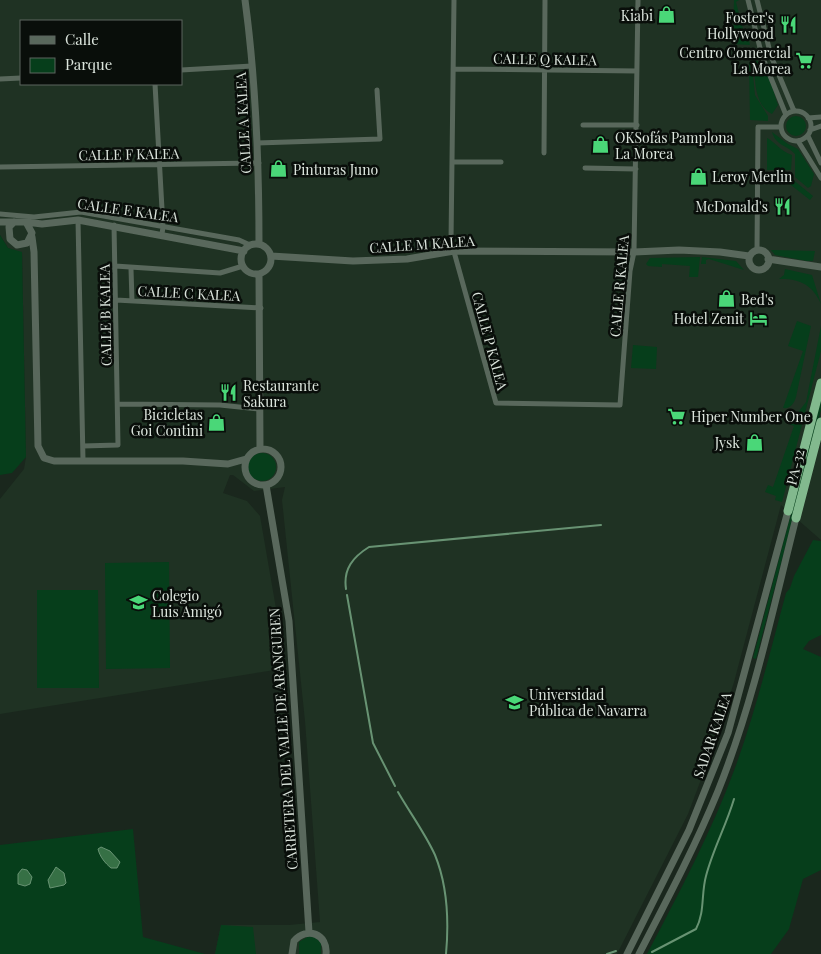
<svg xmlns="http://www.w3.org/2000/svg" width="821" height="954" font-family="'Playfair Display',serif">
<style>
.built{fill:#1f3223;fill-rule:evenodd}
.green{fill:#063e1b}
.water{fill:#367045;stroke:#689373}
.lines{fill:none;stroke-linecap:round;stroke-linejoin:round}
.stream{stroke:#689373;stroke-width:2}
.minor{stroke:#59685c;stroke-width:5}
.tertiary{stroke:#59685c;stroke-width:7}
.trunk{stroke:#82b98e;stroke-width:9}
.labels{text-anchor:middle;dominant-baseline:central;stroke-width:5;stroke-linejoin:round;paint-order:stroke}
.poi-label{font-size:14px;fill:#dce5dd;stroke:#090e0a;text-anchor:start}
.street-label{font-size:14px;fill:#dce5dd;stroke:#090e0a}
</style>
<rect width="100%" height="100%" fill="#1a271d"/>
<!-- built -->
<path class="built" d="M0,0H821V540L781,505L734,682L714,745L688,814L617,954H215L221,925H289L320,922L305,721L282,500L285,487L254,491L233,475H230L223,493L247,501L260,516L278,620L281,669L0,714V499L24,469L26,457L22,253L8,248L0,235ZM21,21H181V84H21Z"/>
<!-- green -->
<path class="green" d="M734,0H739L736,2L745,37L748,36L750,45L733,44Z
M755,60C769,65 773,92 778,105L772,114C754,106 754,76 755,60Z
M749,62L752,65L755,95L768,116V121L750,120Z
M786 126a10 10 0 1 1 20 0a10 10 0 1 1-20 0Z
M772,132L788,144L798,149L814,174L811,186L808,188L795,177V154C787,145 776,146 772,132Z
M767,138C773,140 780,151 792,155L791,170H767Z
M780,174L792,179L813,196L810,200L782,178H771L766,183L768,175Z
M0,235L8,248L22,252L26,457L12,473L0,475Z
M771,250L815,251L813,261H807L775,255Z
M700,257L698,277H689L690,266L662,264V267L648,266L646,264L650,258Z
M702,257L736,261L744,270L709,259L706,260V264H701Z
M785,269L812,275L821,304C813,285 799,278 779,279L784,275Z
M797,321L811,326L796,397C794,404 790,409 783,408L803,351L788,346Z
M821,326V351L782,502L775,500L776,496L765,492L768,485L773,487L794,426L789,424L806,402Z
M633,345L657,347L656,369L631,368Z
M821,399V410L756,659L753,658Z
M248 467a14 14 0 1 1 28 0a14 14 0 1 1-28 0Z
M813,540L821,541V635L809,641L803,649L821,657V870L803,879L789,929L771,954H647C679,893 711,833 735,768C756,711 770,652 786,593L790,588L794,576Z
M169,562L170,668L106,669L105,563Z
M37,590H98L99,688H37Z
M133,829L143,937L205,954H0V845Z
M221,925L253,927L256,954H215Z
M309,936L316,938L321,943V954H299V942Z"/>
<!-- water -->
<path class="water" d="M101,847L110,851L120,862L117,868H111C105,863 100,857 98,849Z
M56,867L64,873L66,883L64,885L50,888L48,880Z
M22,869L27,870L32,877L30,884L25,886L18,884V874Z"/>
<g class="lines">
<!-- stream -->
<path class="stream" d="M346,589C343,569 353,557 369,547L601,525
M347,595L373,743L395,786
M398,792C410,813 425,833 435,855C448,887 449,921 446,954
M652,952L696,929C705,912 701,894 706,876C713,849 726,826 734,799
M607,954L616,951"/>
<!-- minor -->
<path class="minor" d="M454,0L451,241L496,403L620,405L630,271L634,252L638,0
M748,0L762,56L786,115
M757,0L771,56L794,111
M453,69L637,71
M181,70L252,66
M0,79L21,78
M155,84L163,227L162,234
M781 126a15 15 0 1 1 30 0a15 15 0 1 1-30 0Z
M808,118L821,117
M583,125H637
M810,130L821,126
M808,136L821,163
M798,141L821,178
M257,143L380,139L377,90
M544,153L545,0
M452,162H501
M0,167L259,163
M585,168L636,169
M0,214L34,217L81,212L239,240L250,245
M78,220L83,460
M757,250L758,127H781
M115,266L220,273L243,266
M131,269L132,301
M116,300L261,308
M118,404L220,405L259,409
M83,446L118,445L114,225"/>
<!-- tertiary -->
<path class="tertiary" d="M245,0C256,81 259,162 259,244
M0,222H26L32,233L27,243L17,245L10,239L9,227L14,222
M26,222L42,224L78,220L244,251
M32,237L34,252L38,446L44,458L54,461H183L228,464L246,459
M241 259a15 15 0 1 1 30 0a15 15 0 1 1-30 0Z
M749 260a10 10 0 1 1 20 0a10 10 0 1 1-20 0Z
M271,256L353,261L407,259L454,251L634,252L679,250L720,252L749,256
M768,259L821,267
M259,274L260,449
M245 467a18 18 0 1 1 36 0a18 18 0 1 1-36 0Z
M266,485L289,621L309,932
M292,954L294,941C307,926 328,934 326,954
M627,954L689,830L728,733L788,511
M639,954C667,900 695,847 718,791C753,704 773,609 796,518"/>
<!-- trunk -->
<path class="trunk" d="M788,511L821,383
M796,518L821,422"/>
</g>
<!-- icons -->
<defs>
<symbol id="shop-bare" viewBox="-9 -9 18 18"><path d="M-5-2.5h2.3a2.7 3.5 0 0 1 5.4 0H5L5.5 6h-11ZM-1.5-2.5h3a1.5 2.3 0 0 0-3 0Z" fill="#4ad778" stroke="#090e0a" stroke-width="2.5" paint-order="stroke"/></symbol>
<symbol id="restaurant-bare" viewBox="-9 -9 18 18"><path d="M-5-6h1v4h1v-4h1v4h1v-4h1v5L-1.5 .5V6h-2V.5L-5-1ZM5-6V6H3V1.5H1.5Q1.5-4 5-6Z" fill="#4ad778" stroke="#090e0a" stroke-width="2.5" paint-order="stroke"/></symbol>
<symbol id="supermarket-bare" viewBox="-9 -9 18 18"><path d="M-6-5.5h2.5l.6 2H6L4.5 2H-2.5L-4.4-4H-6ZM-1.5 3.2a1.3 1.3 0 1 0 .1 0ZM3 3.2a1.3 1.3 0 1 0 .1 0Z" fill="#4ad778" stroke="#090e0a" stroke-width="2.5" paint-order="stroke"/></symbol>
<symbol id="hotel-bare" viewBox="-9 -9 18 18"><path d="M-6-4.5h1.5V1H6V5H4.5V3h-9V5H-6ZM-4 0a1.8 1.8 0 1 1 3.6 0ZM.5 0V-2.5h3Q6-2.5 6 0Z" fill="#4ad778" stroke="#090e0a" stroke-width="2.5" paint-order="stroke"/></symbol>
<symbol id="school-bare" viewBox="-9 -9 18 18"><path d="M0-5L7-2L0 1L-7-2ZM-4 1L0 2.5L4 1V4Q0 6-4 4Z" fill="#4ad778" stroke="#090e0a" stroke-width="2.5" paint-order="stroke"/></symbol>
<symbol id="university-bare" viewBox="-9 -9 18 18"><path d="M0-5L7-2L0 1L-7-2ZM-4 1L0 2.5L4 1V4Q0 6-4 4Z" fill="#4ad778" stroke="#090e0a" stroke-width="2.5" paint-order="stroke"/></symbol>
</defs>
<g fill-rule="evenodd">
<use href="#shop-bare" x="654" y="2" width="25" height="25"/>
<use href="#restaurant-bare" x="776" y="12" width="25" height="25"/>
<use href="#supermarket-bare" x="792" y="48" width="25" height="25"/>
<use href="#shop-bare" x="588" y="132" width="25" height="25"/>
<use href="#shop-bare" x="266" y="156" width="25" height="25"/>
<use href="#shop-bare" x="686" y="164" width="25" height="25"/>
<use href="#restaurant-bare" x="770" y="194" width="25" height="25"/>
<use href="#shop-bare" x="714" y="286" width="25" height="25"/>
<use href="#hotel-bare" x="746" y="306" width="25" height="25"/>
<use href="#restaurant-bare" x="216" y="380" width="25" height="25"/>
<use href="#supermarket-bare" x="664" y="404" width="25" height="25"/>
<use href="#shop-bare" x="204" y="410" width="25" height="25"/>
<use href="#shop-bare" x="742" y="430" width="25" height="25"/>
<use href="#school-bare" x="126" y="590" width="25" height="25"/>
<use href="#university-bare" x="502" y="690" width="25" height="25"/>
</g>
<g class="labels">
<!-- poi labels -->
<g class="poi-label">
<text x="653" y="15" text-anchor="end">Kiabi</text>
<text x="774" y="17" text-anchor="end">Foster's<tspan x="774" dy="16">Hollywood</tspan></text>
<text x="791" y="52" text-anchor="end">Centro Comercial<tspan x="791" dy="16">La Morea</tspan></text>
<text x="615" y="137">OKSofás Pamplona<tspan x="615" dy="16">La Morea</tspan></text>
<text x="293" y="169">Pinturas Juno</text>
<text x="712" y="176">Leroy Merlin</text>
<text x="768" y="206" text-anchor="end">McDonald's</text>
<text x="741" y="299">Bed's</text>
<text x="744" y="318" text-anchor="end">Hotel Zenit</text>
<text x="243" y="385">Restaurante<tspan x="243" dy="16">Sakura</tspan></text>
<text x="203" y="414" text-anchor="end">Bicicletas<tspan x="203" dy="16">Goi Contini</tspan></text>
<text x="691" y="416">Hiper Number One</text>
<text x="740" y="442" text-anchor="end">Jysk</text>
<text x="152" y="595">Colegio<tspan x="152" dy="16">Luis Amigó</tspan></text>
<text x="529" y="694">Universidad<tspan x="529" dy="16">Pública de Navarra</tspan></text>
</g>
<!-- street labels -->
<g class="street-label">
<text transform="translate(545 59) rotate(1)">CALLE Q KALEA</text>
<text transform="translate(243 123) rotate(-93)">CALLE A KALEA</text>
<text transform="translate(129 154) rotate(-1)">CALLE F KALEA</text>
<text transform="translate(128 210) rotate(8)">CALLE E KALEA</text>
<text transform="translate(422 244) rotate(-4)">CALLE M KALEA</text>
<text transform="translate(619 286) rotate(-85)">CALLE R KALEA</text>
<text transform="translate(189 293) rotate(3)">CALLE C KALEA</text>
<text transform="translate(105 315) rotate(-91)">CALLE B KALEA</text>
<text transform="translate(490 341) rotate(75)">CALLE P KALEA</text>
<text transform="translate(795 467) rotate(-76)">PA-32</text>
<text transform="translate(712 735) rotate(-71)">SADAR KALEA</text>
<text transform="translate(283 739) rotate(-94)">CARRETERA DEL VALLE DE ARANGUREN</text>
</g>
</g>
<!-- legend -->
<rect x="20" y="20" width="162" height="65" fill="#090e0a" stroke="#5d645e"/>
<rect x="30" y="36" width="25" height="8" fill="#59685c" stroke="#5d645e"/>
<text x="65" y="45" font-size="15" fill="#dce5dd">Calle</text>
<rect x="30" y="58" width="25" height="15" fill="#063e1b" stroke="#5d645e"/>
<text x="65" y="70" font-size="15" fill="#dce5dd">Parque</text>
</svg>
